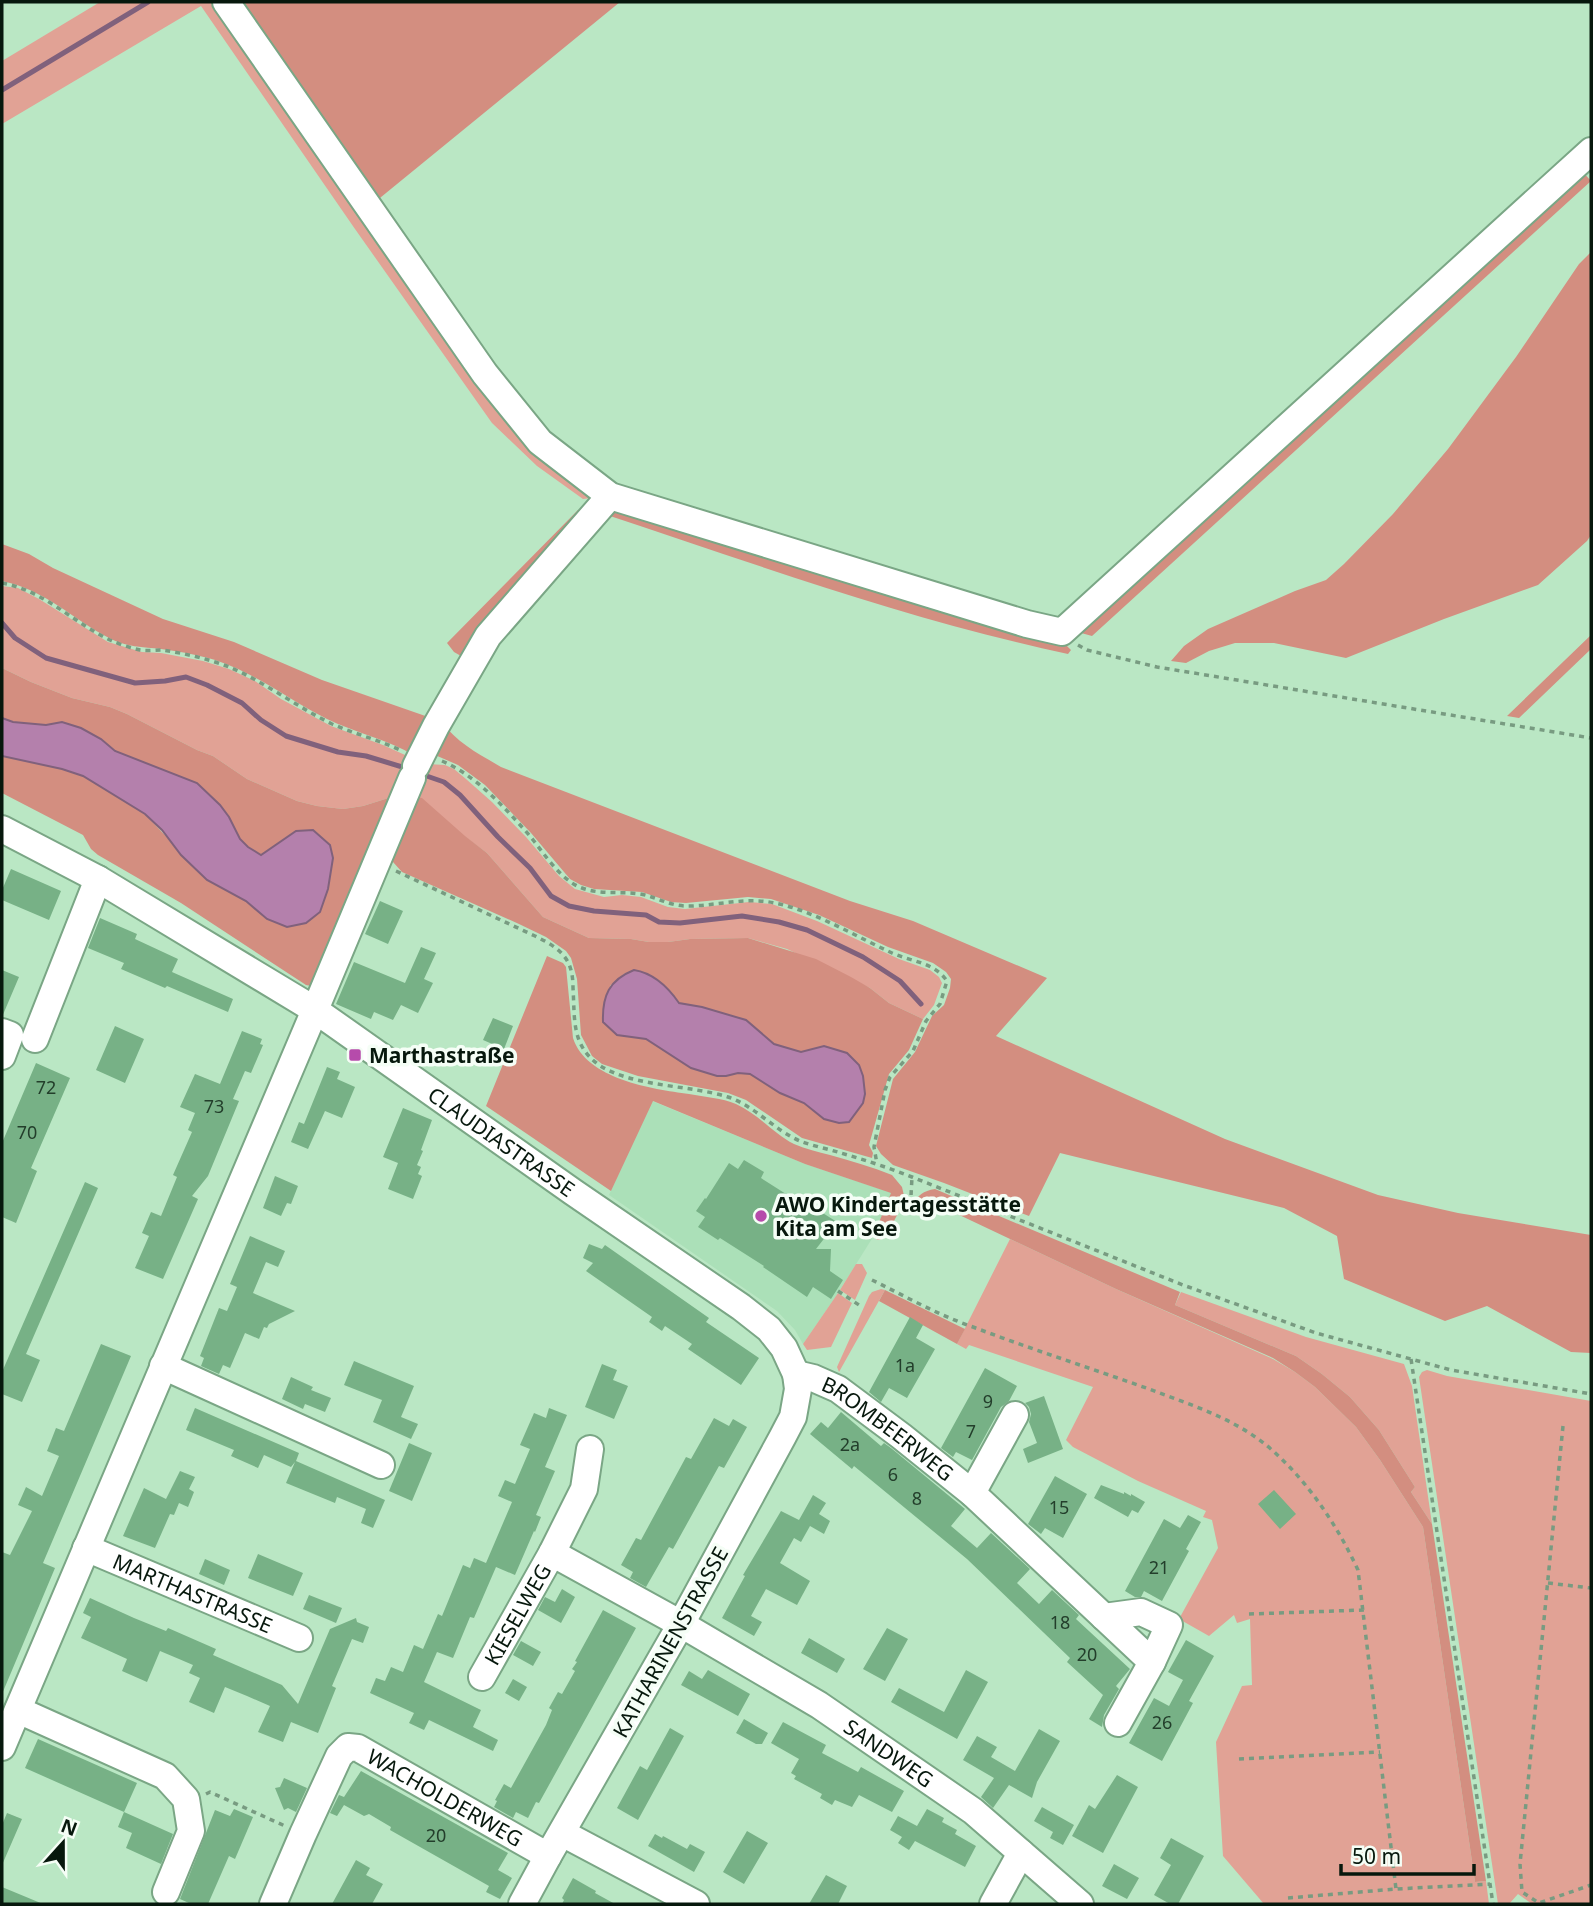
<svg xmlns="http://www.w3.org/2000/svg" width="1593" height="1906" font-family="'Noto Sans',sans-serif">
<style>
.built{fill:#abe0b8}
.green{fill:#e1a295}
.forest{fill:#d38e80;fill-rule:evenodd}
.water{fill:#b480ac;stroke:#80617c;stroke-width:2}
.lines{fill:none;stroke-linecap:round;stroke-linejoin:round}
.stream{stroke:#80617c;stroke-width:5}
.building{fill:#77b186}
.minor-casing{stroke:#7aa685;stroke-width:30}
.path{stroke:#789b81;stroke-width:3.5;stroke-dasharray:5 5;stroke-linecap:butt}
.minor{stroke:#fff;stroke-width:26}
.poi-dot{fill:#b64bab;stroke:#f5fef6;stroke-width:2.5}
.labels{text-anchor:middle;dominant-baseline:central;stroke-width:7;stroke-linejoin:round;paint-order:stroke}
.number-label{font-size:18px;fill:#233e2b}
.poi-label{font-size:21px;font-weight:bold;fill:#07180d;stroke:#f5fef6;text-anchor:start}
.street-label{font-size:21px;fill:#07180d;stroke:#f5fef6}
</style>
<rect width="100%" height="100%" fill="#bae7c4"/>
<!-- built -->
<path class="built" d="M652,1101L805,1164L892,1193L873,1237L838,1293L803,1344L795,1330L777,1311L609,1195Z"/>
<!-- green -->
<path class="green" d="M100,2H218L592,498L583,499L537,466L492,423L355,229L201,6L2,124V61Z
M2,586L18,588L39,599L108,642L142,652L161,653L203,661L229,669L255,681L281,699L331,726L383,745L414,759L398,795L363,806L343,809L317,806L297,801L247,779L213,756L197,750L127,714L110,707L72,698L31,682L2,668Z
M427,764L445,765L454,769L466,779L492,802L526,837L559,876L575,889L604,897L622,895L641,897L668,907L685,909L749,902L772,904L817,921L899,959L930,970L939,977L942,983L934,1005L923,1019L889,1003L870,988L787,949L748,938L690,939L668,942H649L631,939L589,938L543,917L487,853L410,796Z
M1010,1239L1116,1289L1273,1359L1295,1372L1315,1387L1356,1427L1380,1460L1423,1527L1475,1882L1486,1881L1489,1904H1264L1223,1856L1216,1742L1242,1686L1252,1685L1250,1619L1237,1623L1234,1615L1209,1636L1179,1619L1218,1548L1212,1520L1203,1517L1206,1511L1138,1481L1073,1447L1066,1440L1093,1387L969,1345L966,1349L957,1344Z
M856,1264H862L867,1273L855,1300L840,1290Z
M881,1289L885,1290L839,1372L837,1367L869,1296L872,1292Z
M1181,1292L1306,1337L1404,1364L1412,1386L1432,1524L1411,1492L1415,1487L1379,1430L1350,1397L1322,1374L1296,1356L1175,1305Z
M838,1293L852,1303L831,1347L807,1350L803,1344Z
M1427,1370L1447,1376L1591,1401V1904H1532L1518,1894L1509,1904H1498L1419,1377L1422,1372Z"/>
<!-- forest -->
<path class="forest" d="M235,2H620L375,202Z
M1581,170L1591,181L1092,636L1074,631Z
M1591,252V535L1587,541L1538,585L1444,619L1346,658L1274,643H1235L1209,651L1186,663L1171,661L1184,646L1208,629L1295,591L1326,580L1344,564L1393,514L1448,449L1516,357L1579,264Z
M612,501L1064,643L1071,650L1068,654C909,620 755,564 601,513Z
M587,509L468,660L454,652L447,643L578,510Z
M2,544L29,554L53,568L163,619L234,642L322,680L434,719L415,756C387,739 356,733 327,719C287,699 252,670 208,658C193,654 177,651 161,649C143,647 126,647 109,638C72,619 46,590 2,581Z
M1591,635V649L1519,718L1507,716Z
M2,668L31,682L72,698L110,707L127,714L197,750L213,756L247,779L297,801L317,806L343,809L363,806L398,795L311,986L306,985L181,903L98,855L91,849L83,835L2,793V756L62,769L83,776L117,796L145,814L207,880L246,901L267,919L328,889L333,858L330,845L296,832L262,855L248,847L240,839L229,817L197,783L115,751L101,739L62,722L46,725L13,722L2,718Z
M442,722C457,743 479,754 501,767L850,901L913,921L1047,978L996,1036L1225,1139L1378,1195L1458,1213L1591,1235V1353L1571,1352L1487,1306L1445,1321L1344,1279L1337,1236L1284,1208L1060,1153L1029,1216L944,1183L893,1165L881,1154L876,1146L893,1079L915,1052L932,1016L944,1005L950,988L951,979L946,972L933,963L888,947L819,915L771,899L748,897L686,903L671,902L642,892L594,889L581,885L570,879L531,833L485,785L458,765L435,755Z
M410,796L422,798L465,836L487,853L543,917L589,938L631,939L649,942H668L690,939L748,938L816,959L851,977L870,988L889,1003L923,1019L909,1050L889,1074L869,1145L873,1153L872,1158L802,1138L746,1100L728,1093L638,1076L602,1064L592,1056L581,1035L577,979L571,958L566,951L546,937L519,924L402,872L393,862L389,847ZM634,970L673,994L678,1003L702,1007L746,1020L774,1044L801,1052L824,1046L863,1103L849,1122L839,1123L824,1119L804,1103L780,1093L750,1074L738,1073L726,1076H717L691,1068L646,1039L617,1035L610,986L624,974Z
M547,956L563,963L566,967L573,1038C586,1079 652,1089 689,1094C705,1097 722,1098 736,1104C758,1114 773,1133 794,1144C806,1149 818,1152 830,1155C851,1161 872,1167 892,1175L902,1187L905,1200L885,1238L878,1240L873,1237L891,1193L805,1164L653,1101L611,1191L486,1106Z
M935,1189L1180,1292L1175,1305L1296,1356L1322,1374L1350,1397L1379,1430L1415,1487L1411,1492L1432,1524L1486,1881L1475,1882L1423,1527L1380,1460L1356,1427L1315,1387L1295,1372L1273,1358L1116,1289L934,1203L928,1213L913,1205C918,1195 923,1191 935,1189Z
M885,1290L965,1329L957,1344L879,1301Z"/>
<!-- water -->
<path class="water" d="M2,718L13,722L46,725L62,722L81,728L101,739L115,751L197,783L220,805L229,817L240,839L248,847L261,855L296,831L313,830L330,845L333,858L328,889L320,912L306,923L287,927L267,919L246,901L207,880L181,855L162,830L145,814L83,776L62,769L2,756Z
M634,970C653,973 668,987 679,1003L702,1007L746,1020L774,1044L801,1052L824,1046L847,1053L859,1065L863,1076L865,1094L863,1103L849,1122L839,1123L824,1119L804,1103L780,1093L750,1074L738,1073L726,1076H717L691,1068L646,1039L617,1035L603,1022C602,996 609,980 634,970Z"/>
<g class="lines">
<!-- stream -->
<path class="stream" d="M2,90L148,2
M2,623L15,638L46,658L135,683L165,681L186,677L207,685L242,703L261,720L286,736L338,752L366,756L409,769
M418,773L444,782L460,795L498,837L530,868L551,896L569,906L594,911L646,915L659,922L680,923L742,916L779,922L807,930L863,957L900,981L921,1004"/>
</g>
<!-- building -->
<path class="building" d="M11,869L61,891L49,920L2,900V890Z
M380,901L403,911L388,944L365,934Z
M100,918L137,934L135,939L178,959L172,972L233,999L228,1012L167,986L165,988L121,969L124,963L88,948Z
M421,947L436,953L424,979L433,983L418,1013L401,1005L393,1020L374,1012L371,1019L336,1004L354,962L405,983Z
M2,970L19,977L2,1017Z
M493,1018L513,1026L504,1049L483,1040Z
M115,1026L144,1039L125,1083L96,1070Z
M242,1031L262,1039L260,1044L263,1045L251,1073L245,1071L233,1099L239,1101L208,1176L192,1196L198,1199L163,1279L135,1268L149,1236L142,1233L151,1212L161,1216L177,1177L173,1175L192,1132L188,1130L195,1113L180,1107L195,1074L220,1084Z
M36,1063L70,1078L31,1168L37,1171L16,1223L2,1217V1143Z
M327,1067L340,1072L337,1079L355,1087L342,1118L325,1111L308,1149L291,1142L299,1122L304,1124Z
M403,1108L432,1120L421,1150L423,1151L417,1165L421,1167L418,1174L422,1176L413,1199L388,1189L398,1163L383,1157Z
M744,1160L764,1172L761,1178L808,1208L810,1205L837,1222L816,1249H831L830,1271L843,1280L831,1299L813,1287L807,1297L763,1267L764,1266L720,1238L718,1240L698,1227L705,1217L696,1211L705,1198L706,1199L729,1163L738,1169Z
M275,1176L298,1186L291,1204L287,1203L281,1216L263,1208Z
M85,1182L98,1188L26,1354L40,1360L22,1402L2,1394V1372Z
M250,1236L285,1251L278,1267L266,1262L253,1293L295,1311L269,1324L267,1328L264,1327L259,1339L245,1333L230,1368L223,1365L219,1374L201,1366L204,1358L200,1356L219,1308L227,1311L237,1287L230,1284Z
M589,1244L602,1249L605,1245L709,1318L706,1322L759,1358L741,1385L688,1349L692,1344L665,1326L662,1331L649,1322L652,1317L586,1271L593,1263L583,1258Z
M910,1317L923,1325L916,1338L935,1349L907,1398L889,1388L881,1402L869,1392Z
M101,1344L131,1356L43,1563L55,1568L2,1694V1552L10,1555L32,1511L18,1505L26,1487L42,1496L59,1456L47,1451L56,1428L64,1431Z
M354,1361L414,1386L401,1417L418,1424L411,1439L373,1422L382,1400L344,1385Z
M602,1364L617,1370L613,1380L628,1386L614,1419L585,1407Z
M985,1368L1017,1386L1009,1401L1001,1407L972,1460L956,1452L953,1457L941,1448Z
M291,1377L313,1387L311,1390L331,1398L325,1412L305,1404L303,1409L282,1399Z
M1044,1396L1063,1449L1028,1463L1023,1449L1037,1443L1029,1422L1031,1414L1029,1407L1025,1403Z
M195,1408L299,1453L296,1461L385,1500L373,1528L361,1523L366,1509L337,1497L335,1503L286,1483L295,1462L291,1467L264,1455L258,1468L231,1456L234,1450L186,1430Z
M549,1408L567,1415L545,1467L555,1471L536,1515L541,1517L535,1532L534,1531L515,1575L496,1567L474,1618L470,1617L453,1658L437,1652L424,1682L481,1710L473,1727L498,1740L493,1751L429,1720L424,1730L409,1723L414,1713L370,1693L376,1678L385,1681L391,1667L403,1672L414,1645L423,1649L438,1614L442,1616L463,1565L470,1568L474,1558L486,1563L512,1502L498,1496L505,1480L515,1484L530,1449L520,1445L534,1413L546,1418Z
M841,1412L881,1446L884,1443L891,1448L965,1509L951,1526L977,1548L991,1533L1030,1569L1017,1583L1039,1604L1052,1590L1079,1615L1076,1619L1130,1669L1116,1686L1119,1689L1104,1715L1102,1727L1089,1719L1103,1695L1067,1662L1070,1658L967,1559L854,1466L852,1469L810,1434L821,1422L828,1428Z
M714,1418L729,1426L733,1419L747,1427L724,1468L719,1466L673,1549L669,1547L646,1587L630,1578L633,1572L621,1565L636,1538L641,1540L686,1457L691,1459Z
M409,1443L432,1453L412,1501L389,1491Z
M180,1471L195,1477L189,1489L194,1492L188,1507L179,1503L174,1515L170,1514L155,1548L123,1536L144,1488L166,1499Z
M1055,1476L1087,1494L1063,1538L1045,1528L1041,1534L1028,1524Z
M1101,1485L1124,1494V1492L1131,1496V1494L1145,1502L1138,1513L1132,1510L1128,1517L1094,1498Z
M1274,1490L1296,1514L1280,1529L1258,1504Z
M813,1495L826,1503L819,1514L830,1521L824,1534L810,1526L801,1542L794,1538L780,1563L810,1581L797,1605L766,1589L751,1616L762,1622L754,1636L722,1618L745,1576L743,1575L781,1511L799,1520Z
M1188,1515L1201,1522L1186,1549L1189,1551L1162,1601L1144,1591L1141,1597H1135L1125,1591L1164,1519L1180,1528Z
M258,1554L303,1573L293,1596L248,1578Z
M205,1559L230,1570L224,1585L199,1574Z
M562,1589L575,1597L561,1623L538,1610L545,1597L555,1602Z
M309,1595L342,1608L336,1623L303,1609Z
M90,1598L134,1618L166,1631L168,1628L216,1649L213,1655L282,1685L298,1704L330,1629L356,1618L357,1622L369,1627L363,1643L352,1639L332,1686L336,1688L318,1733L291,1722L283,1742L258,1732L270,1706L247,1696L225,1687L214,1713L189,1702L200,1678L189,1673L193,1665L179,1659L160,1651L147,1682L122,1671L127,1659L81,1638L91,1617L83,1613Z
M603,1610L636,1628L539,1803L536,1802L528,1818L516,1812L513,1818L494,1807L497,1801L495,1800L504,1784L511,1788L546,1725L552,1710L549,1708L558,1692L562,1694L575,1671L572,1669L577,1662L575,1661Z
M887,1628L908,1639L885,1681L863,1669Z
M809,1638L845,1659L837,1673L801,1653Z
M1186,1640L1214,1656L1189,1701L1193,1703L1162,1761L1129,1743L1154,1698L1169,1706L1183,1680L1168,1672Z
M521,1641L541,1652L533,1666L513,1655Z
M708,1670L750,1694L738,1716L681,1685L689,1671L702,1679Z
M966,1670L988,1682L957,1739L891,1702L899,1688L944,1712Z
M513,1679L527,1687L519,1701L505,1693Z
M744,1719L768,1733L762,1744H756L736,1733Z
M783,1722L826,1745L822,1753L858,1772L861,1767L904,1791L892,1812L859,1795L852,1807L835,1800L832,1805L820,1798L822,1794L794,1779L796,1776L791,1773L799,1759L771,1743Z
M670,1728L684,1736L638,1820L617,1808L640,1766L647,1770Z
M1039,1729L1060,1741L1037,1782L1032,1798L1009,1785L993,1808L981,1797L994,1778L963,1760L977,1736L997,1747L991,1757L1015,1771Z
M38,1739L137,1783L124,1812L25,1768Z
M361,1771L508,1853L498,1870L512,1878L500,1899L486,1892L489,1886L390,1830L391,1827L369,1814L364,1816L344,1805L337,1816L330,1813L339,1795L344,1797Z
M1117,1775L1138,1787L1103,1853L1072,1836L1089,1805L1095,1809Z
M284,1778L307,1788L296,1812L288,1808L284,1810L275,1788L280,1787Z
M1042,1807L1074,1825L1063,1845L1050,1838L1053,1832L1034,1821Z
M234,1809L253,1817L235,1859L229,1856L208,1904H191L180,1899L215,1810L230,1816Z
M927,1809L944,1818L942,1822L957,1830L955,1834L976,1846L965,1867L915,1841L909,1850L898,1843L902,1837L890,1830L898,1816L917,1826Z
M124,1812L173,1834L161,1864L126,1848L132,1833L118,1827Z
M7,1813L22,1819L2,1865V1825Z
M747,1831L768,1843L744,1884L723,1872Z
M655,1834L662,1838L663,1836L687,1849L690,1844L705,1852L694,1872L648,1846Z
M1171,1838L1204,1856L1178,1904H1170L1154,1895L1171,1865L1160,1858Z
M356,1860L370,1868L366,1875L383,1884L372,1904H332Z
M1114,1864L1139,1878L1127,1899L1102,1886Z
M826,1875L847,1886L838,1904H809Z
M573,1878L596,1891L595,1893L615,1904H562L564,1900L562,1898Z
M2,1887L43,1904H2Z"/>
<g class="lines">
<defs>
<g id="minor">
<path d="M226,2L485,374L540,442L610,496L1027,624L1062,632L1591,151"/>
<path d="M416,766L436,726L488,636L610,496"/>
<path id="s1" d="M2,829L98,879L315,1010L573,1192L741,1307L769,1329L784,1348L796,1374L798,1389L793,1417L782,1438L681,1624L548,1856L522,1904"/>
<path d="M2,1032L10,1035L2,1056"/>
<path d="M35,1039L98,879"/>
<path d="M163,1366L381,1465"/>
<path id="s2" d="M796,1374L813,1378L838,1389L901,1436L972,1493L1152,1662L1118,1723"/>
<path d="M972,1493L1015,1415"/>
<path id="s3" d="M86,1548L299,1638"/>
<path id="s4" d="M552,1553L681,1624L819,1705L973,1811L1080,1904"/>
<path d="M1104,1617L1141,1612L1169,1625L1152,1662"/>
<path id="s5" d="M482,1677L552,1553L584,1489L590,1449"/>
<path d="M18,1710L165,1776L186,1799L191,1831L166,1892"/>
<path d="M2,1747L315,1010L412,778"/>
<path d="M562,1833L696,1904"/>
<path id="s6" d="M273,1904L303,1834L339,1756L348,1747L358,1748L548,1856"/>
<path d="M993,1904L1021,1853"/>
</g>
</defs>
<!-- minor casing -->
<use href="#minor" class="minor-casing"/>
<!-- path -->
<path class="path" d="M2,583C45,591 72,622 110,640C119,644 130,648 140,650C147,651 155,650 162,650C183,653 209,659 229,667C265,682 297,707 332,724C355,734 379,740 402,751
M1078,645L1087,650L1157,667L1591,738
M442,761C477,776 505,808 530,836C543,852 561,881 582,888C601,895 620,891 640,894C658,897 670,907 691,906C720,905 746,897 775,903C814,911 855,936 892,953C912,962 934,962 947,981L940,1004L926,1021L913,1051L890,1077L885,1090L874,1147L877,1164
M396,871L535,936C547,942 561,949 568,962C572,970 573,979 573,988C575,1019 571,1045 599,1065C632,1087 691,1085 728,1097C755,1106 774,1130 800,1141C813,1146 828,1149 841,1153C865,1160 889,1168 912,1177L1183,1285L1316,1333L1451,1370L1591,1394
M910,1215L912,1177
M872,1280C905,1296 938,1315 973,1327C1031,1349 1090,1368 1149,1389C1191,1405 1237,1419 1272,1450C1309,1483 1337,1525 1358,1570L1396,1889
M838,1291L859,1305
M1411,1359L1493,1904
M1563,1426L1520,1864L1522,1892L1539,1903L1591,1885
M1548,1583L1591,1588
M1249,1614L1364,1610
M1239,1759L1380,1752
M206,1794L210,1792L285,1826
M1288,1898L1396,1889L1490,1884"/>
<!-- minor -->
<use href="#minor" class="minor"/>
</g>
<!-- markers -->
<g class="poi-dot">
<rect x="348" y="1048" width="14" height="14" rx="3.5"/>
<circle cx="761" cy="1216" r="7"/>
</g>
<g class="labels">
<!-- number labels -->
<g class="number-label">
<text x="46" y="1087">72</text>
<text x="214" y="1106">73</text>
<text x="27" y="1132">70</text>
<text x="905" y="1365">1a</text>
<text x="988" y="1401">9</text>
<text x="971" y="1431">7</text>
<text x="850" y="1444">2a</text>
<text x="893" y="1474">6</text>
<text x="917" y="1498">8</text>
<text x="1059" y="1507">15</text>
<text x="1159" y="1567">21</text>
<text x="1060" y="1622">18</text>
<text x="1087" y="1654">20</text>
<text x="1162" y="1722">26</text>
<text x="436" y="1835">20</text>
</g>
<!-- poi labels -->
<g class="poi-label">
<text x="369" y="1055">Marthastraße</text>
<text x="775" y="1204">AWO Kindertagesstätte<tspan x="775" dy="24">Kita am See</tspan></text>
</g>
<!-- street labels -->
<g class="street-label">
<text stroke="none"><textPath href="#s1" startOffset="590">CLAUDIASTRASSE</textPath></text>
<text stroke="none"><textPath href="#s2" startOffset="108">BROMBEERWEG</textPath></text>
<text stroke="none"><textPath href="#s3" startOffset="116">MARTHASTRASSE</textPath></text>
<text stroke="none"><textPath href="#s5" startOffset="72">KIESELWEG</textPath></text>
<text transform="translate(670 1642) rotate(-61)">KATHARINENSTRASSE</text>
<text stroke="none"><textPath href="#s4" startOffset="392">SANDWEG</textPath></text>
<text stroke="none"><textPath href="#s6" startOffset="285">WACHOLDERWEG</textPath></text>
</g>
</g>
<!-- border -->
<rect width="1593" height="1906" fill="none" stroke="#07180d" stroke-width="7"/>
<!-- north arrow -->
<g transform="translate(63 1843) rotate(21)" stroke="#f5fef6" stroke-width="5" paint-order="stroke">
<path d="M0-5L12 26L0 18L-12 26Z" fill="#07180d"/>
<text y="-10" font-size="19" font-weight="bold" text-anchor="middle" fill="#07180d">N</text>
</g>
<!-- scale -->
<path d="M1341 1864v10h133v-10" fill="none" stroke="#07180d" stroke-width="3.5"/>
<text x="1352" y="1864" font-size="21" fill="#07180d" stroke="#f5fef6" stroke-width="5" paint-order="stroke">50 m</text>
</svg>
